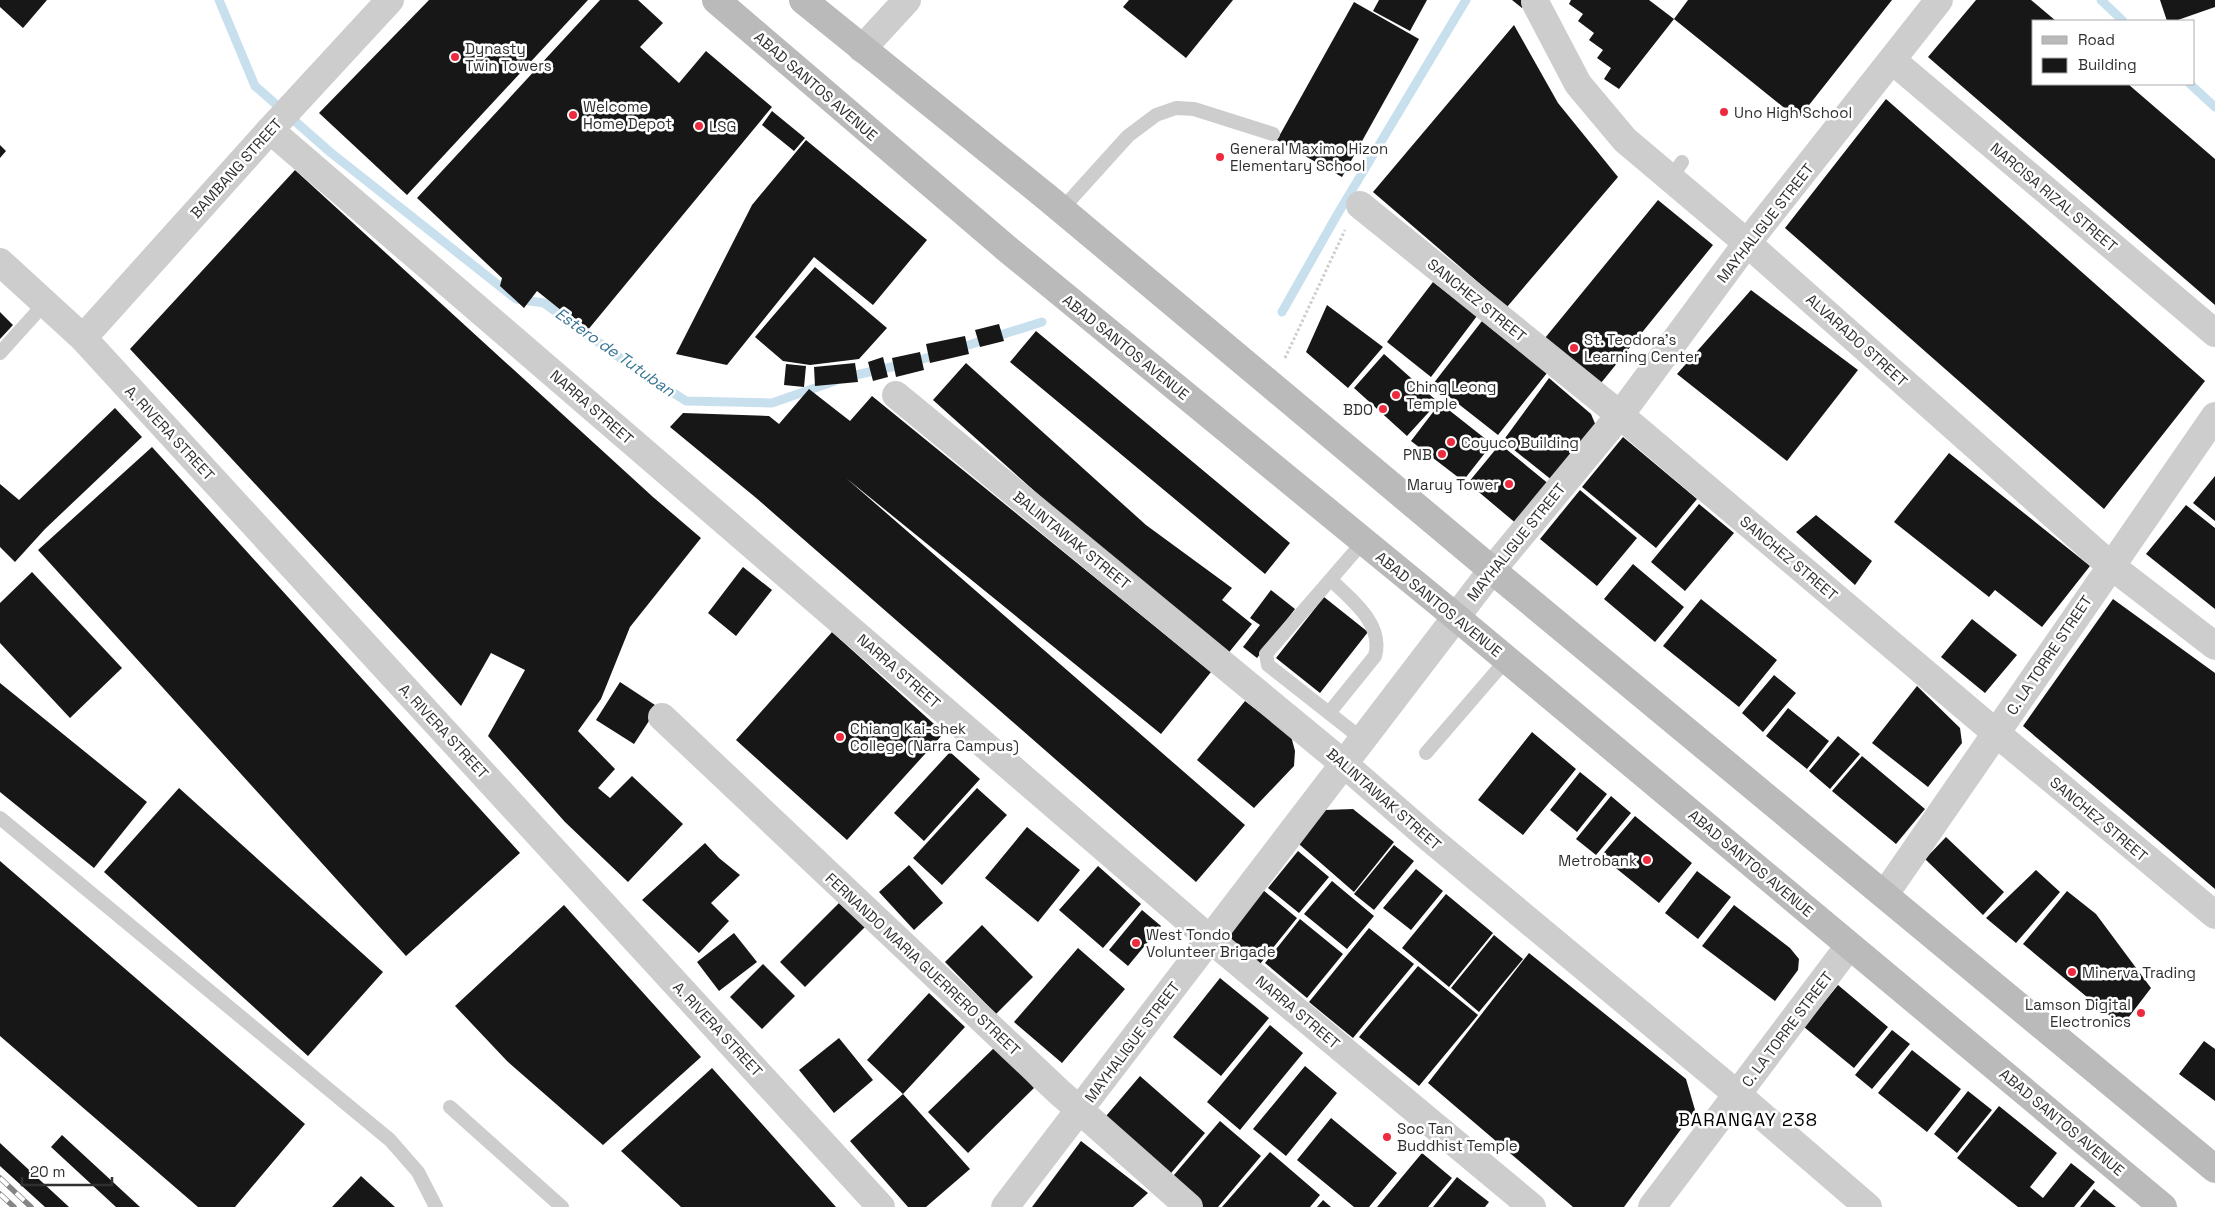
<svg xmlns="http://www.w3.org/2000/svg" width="2215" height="1207" font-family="'Space Grotesk',sans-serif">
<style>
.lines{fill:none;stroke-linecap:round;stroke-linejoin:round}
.stream{stroke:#c8e0ee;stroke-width:9}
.building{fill:#171717}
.path{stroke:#cdcdcd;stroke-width:3;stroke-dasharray:2.5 2.5;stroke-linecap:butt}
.service{stroke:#cdcdcd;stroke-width:14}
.minor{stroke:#cdcdcd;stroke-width:28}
.tertiary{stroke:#cdcdcd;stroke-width:28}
.secondary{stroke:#bababa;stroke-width:28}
.rail-casing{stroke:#858585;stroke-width:5.5}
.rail{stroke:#fff;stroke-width:4;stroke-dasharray:11;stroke-linecap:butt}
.poi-dot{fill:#ee2b3e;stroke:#fff;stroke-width:2}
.labels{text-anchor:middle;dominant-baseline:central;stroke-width:5;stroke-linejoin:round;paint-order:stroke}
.poi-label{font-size:15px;fill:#303030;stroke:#fff;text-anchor:start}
.street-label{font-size:15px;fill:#303030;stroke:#fff}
.water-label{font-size:16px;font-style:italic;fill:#397596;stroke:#fff}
.quarter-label{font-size:18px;letter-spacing:1px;fill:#000;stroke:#fff}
</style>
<rect width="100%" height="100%" fill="#fff"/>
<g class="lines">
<!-- stream -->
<path class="stream" d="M219,0L255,86L330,152L516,299L544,303L623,360L686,401L772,403L835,381
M2101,0L2123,21
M2190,84L2215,107
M1282,312L1337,215L1466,0
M956,349L1042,322
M847,377L913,362L939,354"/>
</g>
<!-- building -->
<path class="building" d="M0,0H47L23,28L0,7Z
M429,0H588L407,195L319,113Z
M600,0H638L663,23L640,47L679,83L706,51L772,107L587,331L537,291L524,308L500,286L502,278L417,198Z
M1129,0H1233L1186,58L1123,7Z
M1379,0H1427L1410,31L1373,11Z
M1512,0H1528L1522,8Z
M1571,0H1649L1674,19L1688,0H1892L1798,119L1674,19L1619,89L1604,79L1611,68L1597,58L1603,50L1589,40L1594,33L1578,21L1583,14L1569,4Z
M1976,0H2031L2056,21H2034V84H2128L2215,159V305L1928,57Z
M2160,0H2215V7L2175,21H2167Z
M1354,2L1419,39L1342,177L1277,140Z
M1514,25L1558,103L1618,177L1507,307L1373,192Z
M1886,99L2205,381L2104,509L1785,228Z
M772,111L805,138L794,151L762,125Z
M806,140L927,240L873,305L814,257L727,365L676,354L752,205Z
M0,145L6,151L0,158Z
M295,170L653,497L701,538L630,627L601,699L578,731L615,769L598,788L610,798L632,776L683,824L628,882L565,822L488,736L525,670L491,653L461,706L130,349Z
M1658,200L1713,245L1601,383L1545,338Z
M815,267L887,328L859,359L810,365L783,361L755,337Z
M1433,282L1477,316L1431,377L1387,342Z
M1751,290L1858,370L1787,461L1677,374Z
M1327,305L1383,347L1348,388L1306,352Z
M0,312L13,325L0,339Z
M1482,321L1547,373L1498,435L1433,384Z
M999,324L1004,341L980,347L975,330Z
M1036,331L1290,543L1265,574L1010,362Z
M965,336L969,354L930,363L926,344Z
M920,352L924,370L896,377L892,358Z
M1384,354L1438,402L1407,436L1354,388Z
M883,357L888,377L873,381L868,362Z
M855,363L858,382L815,386L814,367Z
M966,363L1146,525L1232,588L1222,600L1252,624L1226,656L1117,565L933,400Z
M786,364L806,366L804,387L784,385Z
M1549,378L1591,414L1596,426L1553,481L1503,441Z
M809,389L850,421L872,396L1211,672L1161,734L846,478L1245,825L1196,882L755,497L670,427L683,413L769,416L779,424Z
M1440,403L1492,444L1463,481L1411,441Z
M115,408L142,437L45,529L15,562L0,547V484L19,500Z
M1623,437L1697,499L1656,548L1582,487Z
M1500,444L1550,485L1518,525L1468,483Z
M152,447L520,853L406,956L38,550Z
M1949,453L2090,566L2042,627L1995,590L1989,597L1894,522Z
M2215,476V521L2193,503Z
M1580,490L1637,538L1597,586L1540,539Z
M1699,504L1734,533L1685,591L1651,562Z
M2186,505L2215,528V609L2146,554Z
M1816,515L1872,561L1855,585L1796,532Z
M1633,564L1684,607L1655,642L1604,599Z
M743,567L772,590L736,636L708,613Z
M32,572L122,668L70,718L0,643V603Z
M1271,590L1295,609L1257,658L1243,647L1260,625L1250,618Z
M1324,597L1368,632L1320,693L1276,658Z
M1701,599L1777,660L1739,707L1663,646Z
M2113,599L2215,673V889L2023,726Z
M1972,619L2017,655L1985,693L1941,657Z
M832,632L944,733L847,840L736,740Z
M1774,675L1796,693L1763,732L1742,713Z
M620,682L658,707L634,744L596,720Z
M0,683L147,802L94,868L0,792Z
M1917,686L1960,728L1962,743L1928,787L1872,743Z
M1245,701L1291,736L1295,751L1294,766L1254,808L1197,760Z
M1788,708L1829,741L1807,769L1766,736Z
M1532,732L1576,769L1523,835L1478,800Z
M1838,736L1860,754L1830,789L1809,771Z
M950,752L980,779L924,841L894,813Z
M1862,756L1925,809L1896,844L1832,791Z
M1580,772L1607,794L1577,832L1550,810Z
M179,788L383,972L308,1056L104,872Z
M977,788L1007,815L942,885L913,858Z
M1611,796L1631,813L1596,855L1576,839Z
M1353,809L1394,842L1354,892L1299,844L1325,810Z
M1635,816L1692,863L1659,903L1601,856Z
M1027,827L1080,870L1038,922L985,878Z
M1946,837L2004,892L1983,915L1925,859Z
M705,843L719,858L740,875L711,903L729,921L699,953L642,900Z
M1394,845L1414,861L1374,910L1354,894Z
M1298,851L1329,877L1299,913L1268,888Z
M0,861L305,1124L235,1207H198L0,1036Z
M909,865L943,903L914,930L879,892Z
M1098,866L1141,904L1103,948L1059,910Z
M1416,869L1443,891L1411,930L1383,908Z
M2036,870L2060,892L2016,943L1986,918Z
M1697,871L1731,897L1698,939L1665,913Z
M1332,881L1374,916L1347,949L1304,914Z
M1263,890L1297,918L1260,964L1226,936Z
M2067,891L2096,914L2151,988L2122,1026L2023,944Z
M1446,894L1493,933L1449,987L1402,948Z
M843,899L868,924L805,987L780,962Z
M564,905L701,1057L603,1145L507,1061L455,1006Z
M1734,905L1790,948L1799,959L1798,970L1775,1001L1702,946Z
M1142,910L1161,926L1128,966L1109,950Z
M1300,919L1343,954L1307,998L1265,963Z
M982,925L1033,977L996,1014L945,962Z
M1369,928L1414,964L1353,1038L1309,1002Z
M734,933L757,962L719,991L697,962Z
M1494,935L1523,959L1479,1012L1451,988Z
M1078,948L1125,989L1062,1063L1014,1022Z
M1529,953L1686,1079L1695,1110L1624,1207H1573L1428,1083Z
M763,964L795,996L762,1029L730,997Z
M1418,966L1478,1015L1419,1086L1359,1037Z
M1220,978L1269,1018L1221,1076L1173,1037Z
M1838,985L1888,1027L1854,1068L1804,1027Z
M929,993L965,1027L903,1094L867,1060Z
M1270,1025L1303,1053L1240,1130L1207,1102Z
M1892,1030L1910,1044L1872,1089L1855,1075Z
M839,1038L873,1080L834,1113L799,1070Z
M2204,1041L2215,1049V1101L2179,1074Z
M995,1047L1034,1088L968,1153L928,1112Z
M1912,1050L1961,1089L1927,1132L1878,1093Z
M1305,1066L1337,1093L1286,1156L1253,1129Z
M712,1068L836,1207H681L621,1151Z
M1140,1076L1205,1133L1166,1179L1101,1122Z
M1968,1091L1992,1110L1957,1153L1934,1134Z
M903,1094L970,1169L926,1207H908L850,1141Z
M1999,1106L2057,1153L2030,1187L2043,1198L2071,1163L2095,1182L2074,1207H2018L1957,1158Z
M1331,1118L1397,1173L1369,1207H1354L1297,1160Z
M1220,1121L1261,1156L1218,1207H1197L1168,1182Z
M62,1135L140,1207H116L51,1147Z
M1081,1141L1148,1193L1133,1207H1032Z
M0,1143L69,1207H45L0,1166Z
M1270,1152L1320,1195L1310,1207H1222Z
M1422,1153L1452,1178L1428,1207H1377Z
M361,1176L395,1207H332Z
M1457,1177L1489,1202L1485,1207H1433Z
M2094,1189L2116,1207H2080Z
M1323,1200L1331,1207H1317Z"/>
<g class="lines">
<!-- path -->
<path class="path" d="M1285,358L1345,230"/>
<!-- service -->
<path class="service" d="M1671,178L1682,162
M1062,209L1128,136L1156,115L1176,108L1194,109L1273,134
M0,353L45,303
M1329,713L1375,656C1384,624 1351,599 1331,580
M1362,739L1268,665L1266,654L1363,542
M1426,753L1507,659
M0,818L390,1140L418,1172L436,1207
M450,1107L562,1207"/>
<!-- minor -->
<path class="minor" d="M1535,2L1578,84L1625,140L1747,243L2110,565L2215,646
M862,49L907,0
M1893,61L2215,333
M270,130L1210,939L1532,1207
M1360,205L1620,415L1996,733L2215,915
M896,395L1344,764L1428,837L1738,1095L1868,1207
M1492,570L1620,415L1747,243L1939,0
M662,717L1058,1091L1189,1207
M1885,894L2215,416
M1652,1207L1849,946"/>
<!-- tertiary -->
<path class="tertiary" d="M0,262L83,338L881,1207
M83,338L270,130L390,0
M1005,1207L1492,570"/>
<!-- secondary -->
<path class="secondary" d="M716,0L1006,248L1456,617L2163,1207
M803,0L1049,199L1492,570L2215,1169"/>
<defs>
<path id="rail" d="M0,1178L31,1207
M0,1194L14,1207"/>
</defs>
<!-- rail casing -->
<use href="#rail" class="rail-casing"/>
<!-- rail -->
<use href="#rail" class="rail"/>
</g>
<!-- markers -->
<g class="poi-dot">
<circle cx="455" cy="57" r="5"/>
<circle cx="1724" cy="112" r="5"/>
<circle cx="573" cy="115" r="5"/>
<circle cx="699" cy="126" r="5"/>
<circle cx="1220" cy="157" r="5"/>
<circle cx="1574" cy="348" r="5"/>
<circle cx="1396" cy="395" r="5"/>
<circle cx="1383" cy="409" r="5"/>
<circle cx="1451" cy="442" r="5"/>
<circle cx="1442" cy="454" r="5"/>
<circle cx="1509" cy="484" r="5"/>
<circle cx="840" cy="737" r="5"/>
<circle cx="1647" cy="860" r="5"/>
<circle cx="1136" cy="943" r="5"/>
<circle cx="2072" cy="972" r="5"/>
<circle cx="2141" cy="1013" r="5"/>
<circle cx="1387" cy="1137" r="5"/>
</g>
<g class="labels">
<!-- poi labels -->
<g class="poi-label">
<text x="465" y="48">Dynasty<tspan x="465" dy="17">Twin Towers</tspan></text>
<text x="583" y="106">Welcome<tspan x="583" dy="17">Home Depot</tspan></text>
<text x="1734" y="112">Uno High School</text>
<text x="709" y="126">LSG</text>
<text x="1230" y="148">General Maximo Hizon<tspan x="1230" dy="17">Elementary School</tspan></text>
<text x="1584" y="339">St. Teodora's<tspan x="1584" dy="17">Learning Center</tspan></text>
<text x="1406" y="386">Ching Leong<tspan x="1406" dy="17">Temple</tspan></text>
<text x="1373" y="409" text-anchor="end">BDO</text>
<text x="1461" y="442">Coyuco Building</text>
<text x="1432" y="454" text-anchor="end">PNB</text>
<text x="1499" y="484" text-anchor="end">Maruy Tower</text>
<text x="850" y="728">Chiang Kai-shek<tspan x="850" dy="17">College (Narra Campus)</tspan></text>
<text x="1637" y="860" text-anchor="end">Metrobank</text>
<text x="1146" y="934">West Tondo<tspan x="1146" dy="17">Volunteer Brigade</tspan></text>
<text x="2082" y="972">Minerva Trading</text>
<text x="2131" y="1004" text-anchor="end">Lamson Digital<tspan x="2131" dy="17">Electronics</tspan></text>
<text x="1397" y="1128">Soc Tan<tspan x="1397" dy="17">Buddhist Temple</tspan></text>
</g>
<!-- street labels -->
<g class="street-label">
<text transform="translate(816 86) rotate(41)">ABAD SANTOS AVENUE</text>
<text transform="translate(236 168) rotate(-48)">BAMBANG STREET</text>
<text transform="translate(2054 197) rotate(40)">NARCISA RIZAL STREET</text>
<text transform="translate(1765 223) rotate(-52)">MAYHALIGUE STREET</text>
<text transform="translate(1477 300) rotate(39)">SANCHEZ STREET</text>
<text transform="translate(1857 340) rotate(42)">ALVARADO STREET</text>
<text transform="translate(1126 347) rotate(39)">ABAD SANTOS AVENUE</text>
<text transform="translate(592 407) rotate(41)">NARRA STREET</text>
<text transform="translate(170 433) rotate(47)">A. RIVERA STREET</text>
<text transform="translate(1072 540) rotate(39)">BALINTAWAK STREET</text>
<text transform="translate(1516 542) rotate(-51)">MAYHALIGUE STREET</text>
<text transform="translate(1789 558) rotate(40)">SANCHEZ STREET</text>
<text transform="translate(1439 604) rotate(39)">ABAD SANTOS AVENUE</text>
<text transform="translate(2049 655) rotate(-56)">C. LA TORRE STREET</text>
<text transform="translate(899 671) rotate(41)">NARRA STREET</text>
<text transform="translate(444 731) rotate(47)">A. RIVERA STREET</text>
<text transform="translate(1384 799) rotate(41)">BALINTAWAK STREET</text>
<text transform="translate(2099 819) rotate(40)">SANCHEZ STREET</text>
<text transform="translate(1751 863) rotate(40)">ABAD SANTOS AVENUE</text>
<text transform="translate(923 964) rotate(43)">FERNANDO MARIA GUERRERO STREET</text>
<text transform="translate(1298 1012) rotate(40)">NARRA STREET</text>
<text transform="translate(718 1029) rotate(47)">A. RIVERA STREET</text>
<text transform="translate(1787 1029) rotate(-53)">C. LA TORRE STREET</text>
<text transform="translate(1132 1042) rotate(-53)">MAYHALIGUE STREET</text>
<text transform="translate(2062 1122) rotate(40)">ABAD SANTOS AVENUE</text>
</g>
<!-- water labels -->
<g class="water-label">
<text transform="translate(615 352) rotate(35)">Estero de Tutuban</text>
</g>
<!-- quarter labels -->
<g class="quarter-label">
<text x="1748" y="1119">BARANGAY 238</text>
</g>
</g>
<!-- legend -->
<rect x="2032" y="20" width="162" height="65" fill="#ffffff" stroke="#acacac"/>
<rect x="2042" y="36" width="25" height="8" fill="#bababa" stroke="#acacac"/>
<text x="2078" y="45" font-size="15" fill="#303030">Road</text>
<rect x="2042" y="58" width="25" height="15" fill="#171717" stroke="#acacac"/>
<text x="2078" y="70" font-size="15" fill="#303030">Building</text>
<!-- scale -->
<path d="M22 1177v8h90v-8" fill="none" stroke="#303030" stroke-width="2.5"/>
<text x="30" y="1177" font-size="15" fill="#303030" stroke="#ffffff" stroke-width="4" paint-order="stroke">20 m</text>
</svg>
